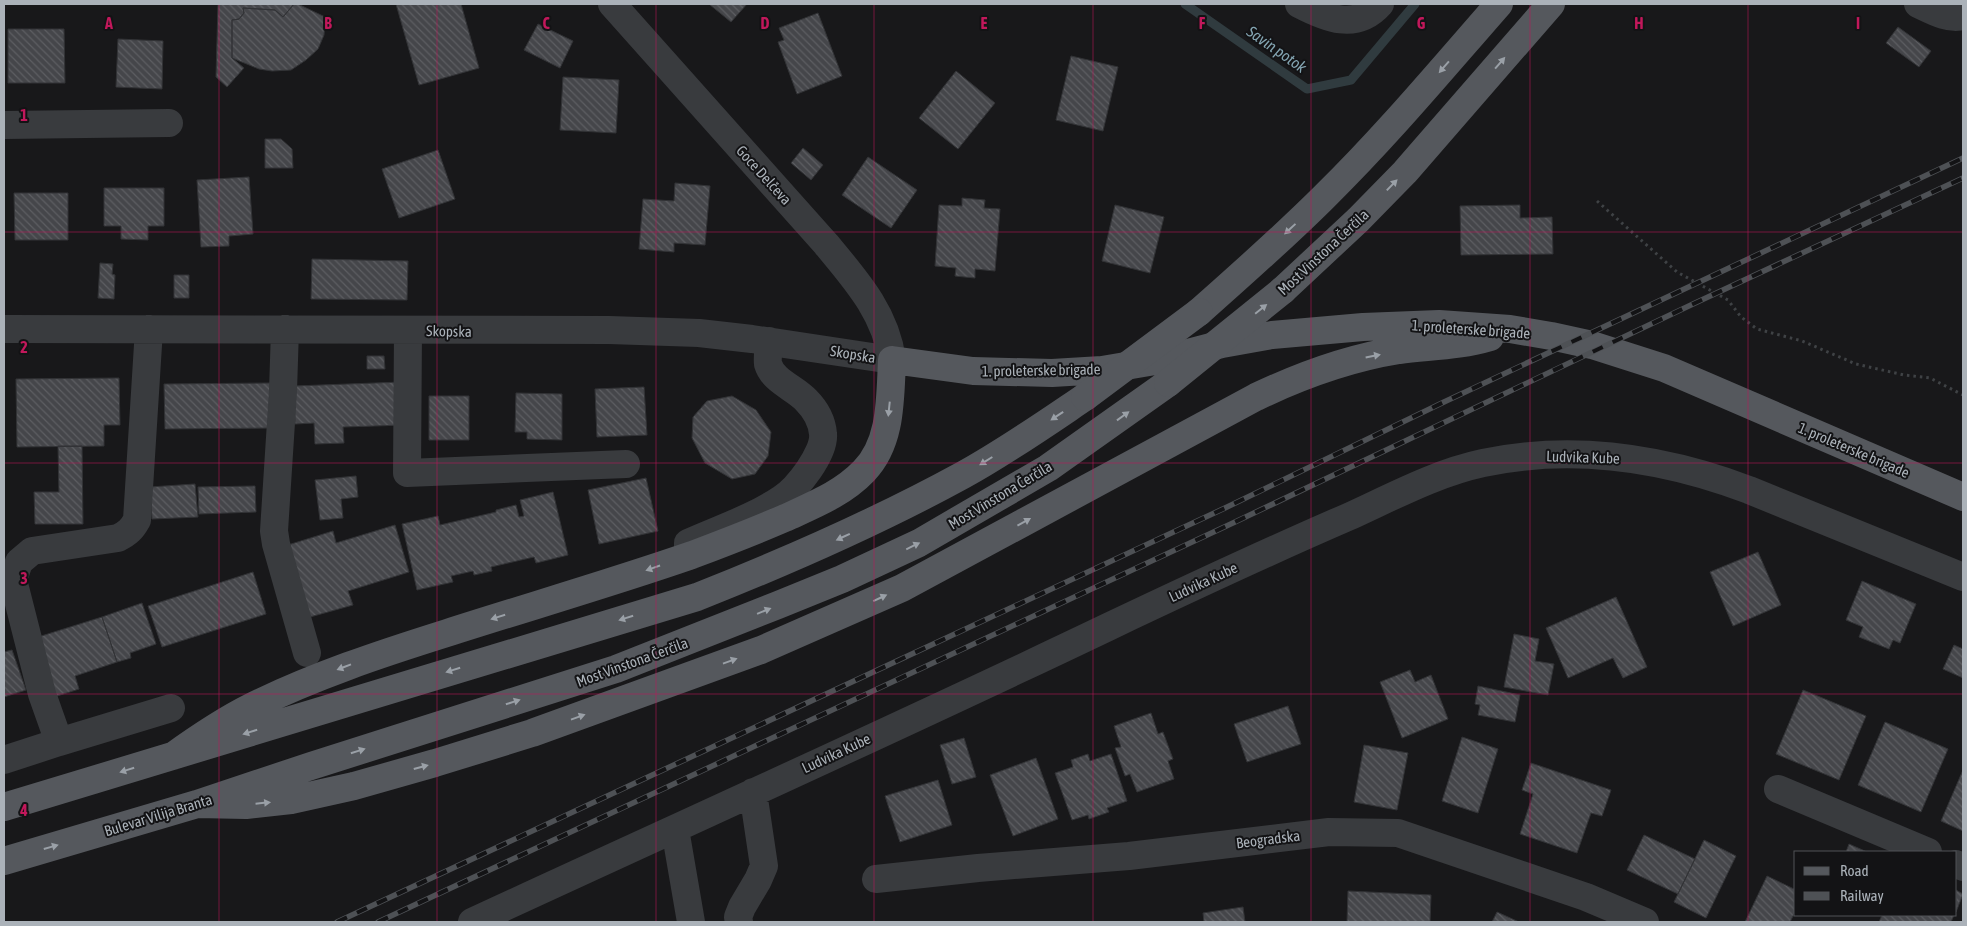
<svg xmlns="http://www.w3.org/2000/svg" width="1967" height="926" font-family="'Asap Condensed',sans-serif">
<style>
.lines{fill:none;stroke-linecap:round;stroke-linejoin:round}
.stream{stroke:#303b3f;stroke-width:9}
.building{fill:url(#building-back-hatch);stroke:#323336}
.path{stroke:#3f4245;stroke-width:3;stroke-dasharray:2.5 4;stroke-linecap:butt}
.minor{stroke:#393b3e;stroke-width:28}
.major{stroke:#55585d;stroke-width:28}
.rail-casing{stroke:#4e5155;stroke-width:5.5}
.rail{stroke:#131315;stroke-width:4;stroke-dasharray:11;stroke-linecap:butt}
.major-bridge{stroke:#55585d;stroke-width:28}
.oneway{fill:#9aa0a7}
.grid{fill:none;stroke:#c2185b;stroke-width:1;stroke-opacity:0.55}
.labels{text-anchor:middle;dominant-baseline:central;stroke-width:4;stroke-linejoin:round;paint-order:stroke}
.street-label{font-size:15px;fill:#abb2b9;stroke:#131315}
.water-label{font-size:16px;font-style:italic;fill:#84a5b2;stroke:#131315}
.grid-label{font-size:16px;text-anchor:middle;font-weight:bold;fill:#c2185b;stroke:#131315;stroke-width:4;stroke-linejoin:round;paint-order:stroke}
</style>
<defs>
<pattern id="building-back-hatch" width="6" height="6" patternUnits="userSpaceOnUse" patternTransform="scale(1.25)"><rect width="6" height="6" fill="#45464a"/><path d="M-1 5l2 2M0 0l6 6M5-1l2 2" fill="none" stroke="#5d5e62"/></pattern>
</defs>
<rect width="100%" height="100%" fill="#18181a"/>
<g class="lines">
<!-- stream -->
<path class="stream" d="M1185,4L1307,89L1351,80L1415,4"/>
</g>
<!-- building -->
<path class="building" d="M218,4H294L283,17L275,10L243,8L244,13L239,19L232,20V58L244,68L227,87L216,77Z
M294,4H298L325,17L324,35L318,49L306,60L291,70L272,71L259,69L232,58V20L239,19L244,13L243,8L275,10L283,17Z
M396,4H461L479,68L419,85Z
M709,4H747L731,22Z
M818,13L842,76L797,94L778,42L784,40L779,28Z
M538,24L573,41L560,68L524,50Z
M1898,27L1931,51L1919,67L1886,43Z
M8,29H64L65,83H8Z
M118,39L163,41L162,89L116,87Z
M1071,56L1118,67L1103,131L1056,120Z
M956,71L995,103L958,149L919,118Z
M563,77L619,80L616,133L560,130Z
M265,139H281L292,149L293,168H265Z
M803,148L823,165L811,180L791,163Z
M438,150L455,199L399,218L382,169Z
M868,157L917,190L891,228L842,195Z
M249,177L253,234L229,236V246L201,247L197,180Z
M675,183L710,186L705,245L674,243V252L639,249L643,199L674,201Z
M104,188H164V226H148V240L121,239V226H104Z
M14,193H68V240H15Z
M962,198L985,200L984,208L1000,209L995,271L975,269V278L955,276L956,268L935,266L939,205L962,206Z
M1115,205L1164,217L1150,273L1102,261Z
M1520,205V218L1552,217L1553,254L1461,255L1460,206Z
M312,259L408,261L407,300L311,299Z
M100,263L113,264L112,274L115,275L114,299L98,298Z
M174,275H189V298H174Z
M367,356H384L385,369H367Z
M119,378L120,425H104V446L17,447L16,379Z
M403,382L405,425L343,427L344,443L315,444L314,423L295,424L294,386Z
M270,383L271,428L165,429L164,384Z
M644,387L647,435L597,437L595,389Z
M516,393L562,394V440L527,439V432H515Z
M429,396H469V440H429Z
M732,396L756,410L771,432L768,456L755,474L732,479L705,463L692,438L693,417L707,401Z
M58,446H82L83,524H35L34,492H59Z
M356,476L358,497L341,499L343,518L320,520L315,480Z
M646,478L658,531L599,544L588,490Z
M195,484L198,517L152,519L150,487Z
M255,486L256,512L199,514L198,487Z
M553,492L568,555L536,563L534,557L491,567L492,571L474,575L473,571L451,576L453,582L417,590L402,524L438,516L440,525L496,512V510L516,505L519,517L524,516L520,500Z
M395,525L409,572L348,591L353,605L310,617L288,545L333,531L336,543Z
M1758,552L1781,605L1733,626L1710,572Z
M253,572L266,614L162,647L148,606Z
M1862,581L1916,604L1900,643L1893,640L1889,649L1859,637L1863,627L1846,620Z
M1616,597L1647,667L1623,678L1613,658L1568,678L1546,628Z
M142,603L156,644L130,653L131,658L117,662L102,617Z
M102,617L117,662L75,676L79,689L54,697L35,638Z
M1514,634L1539,639L1535,661L1554,664L1548,695L1504,687Z
M1954,645L1963,649V678L1943,669Z
M12,650L26,690L4,697V652Z
M1410,670L1415,682L1431,675L1448,719L1402,738L1380,682Z
M1478,686L1520,695L1515,722L1478,715L1480,705L1475,704Z
M1803,690L1866,716L1839,780L1776,754Z
M1288,706L1301,744L1247,762L1234,724Z
M1151,713L1158,734L1163,732L1173,759L1168,761L1174,779L1137,792L1130,774L1125,776L1115,748L1121,747L1114,726Z
M1885,722L1948,749L1921,812L1858,785Z
M1462,737L1498,749L1478,813L1442,801Z
M964,738L976,777L952,784L940,745Z
M1364,745L1408,753L1397,810L1354,802Z
M1088,754L1090,761L1111,754L1127,801L1107,808L1109,812L1089,819L1088,815L1072,820L1055,773L1073,767L1071,760Z
M1036,758L1058,819L1013,836L990,775Z
M1531,763L1611,790L1602,816L1591,813L1577,853L1520,834L1533,794L1522,790Z
M1963,770V831L1941,821Z
M938,780L952,825L900,842L885,796Z
M1644,835L1695,859L1678,894L1627,870Z
M1704,840L1736,856L1706,918L1674,902Z
M1849,844L1867,852H1846Z
M1767,876L1796,890V910L1790,922H1745Z
M1956,890L1963,894L1956,912Z
M1348,891L1431,895L1430,922H1347Z
M1243,907L1245,922H1204L1203,913Z
M1497,912L1519,922H1492Z
M1882,915H1954L1951,922H1879Z"/>
<g class="lines">
<!-- path -->
<path class="path" d="M1597,201L1677,272L1728,300L1741,317L1757,329L1802,341L1856,364L1904,375L1930,378L1963,395"/>
<!-- minor -->
<path class="minor" d="M1299,4C1326,18 1356,31 1380,4
M1918,4C1931,10 1948,20 1963,16
M4,125L169,123
M4,329L609,330L699,333L752,339L892,360C886,313 855,279 826,244L612,4
M149,329L137,520C132,529 128,533 118,538L32,551L19,562L13,580L42,694L59,742L171,708
M285,329L283,391L274,531L276,544L307,653
M408,330L407,473L626,464
M688,556V543C719,529 753,518 781,499C797,489 825,453 823,434C822,421 815,409 806,400C795,388 773,381 768,364C767,357 769,348 769,341
M4,760L59,742
M1778,789L1928,852
M675,829L691,922
M1956,864L1963,867
M876,879L978,868L1129,856L1329,832L1398,833L1586,897L1645,922
M472,922C684,824 897,728 1108,627C1188,589 1267,552 1348,517C1392,497 1436,473 1483,463C1573,444 1664,458 1749,490L1963,577
M739,922L738,917L742,907L758,880L764,866L753,792"/>
<!-- major -->
<path class="major" d="M1283,290L1358,220L1405,172L1551,4
M1199,312C1242,274 1285,236 1325,196C1387,135 1442,69 1499,4
M173,756C198,738 223,721 251,707C314,676 380,654 447,633C528,607 611,583 692,555C724,543 755,531 785,518C813,505 842,494 864,471C892,442 890,398 892,360L973,371L1052,373L1102,370L1161,360L1222,344L1272,335L1363,327L1439,324L1510,329L1551,336L1592,345L1664,368L1963,497
M197,804L246,805L291,800L354,786L435,763L532,733L761,650L902,588L1256,397C1302,375 1349,358 1399,350C1429,346 1460,346 1490,337
M4,807L697,597C788,561 877,522 963,475C1005,452 1045,424 1085,397
M4,861L197,804L311,766L616,669L778,605L842,579L919,543L1048,468L1168,383"/>
<defs>
<path id="rail" d="M337,922L1225,508L1444,402L1963,158
M378,922L1235,522L1693,304L1963,178"/>
</defs>
<!-- rail casing -->
<use href="#rail" class="rail-casing"/>
<!-- rail -->
<use href="#rail" class="rail"/>
<!-- major-bridge -->
<path class="major-bridge" d="M1168,383L1283,290
M1085,397L1199,312"/>
</g>
<!-- one-way arrows -->
<defs><path id="oneway-solid" d="M-6-.8H1V-3.2L6.5 0L1 3.2V.8H-6Z" transform="scale(1.25)"/></defs>
<g class="oneway">
<use href="#oneway-solid" transform="translate(1500 63) rotate(-49)"/>
<use href="#oneway-solid" transform="translate(1444 67) rotate(131)"/>
<use href="#oneway-solid" transform="translate(1392 185) rotate(-46)"/>
<use href="#oneway-solid" transform="translate(1290 229) rotate(137)"/>
<use href="#oneway-solid" transform="translate(1261 309) rotate(-39)"/>
<use href="#oneway-solid" transform="translate(1373 356) rotate(-11)"/>
<use href="#oneway-solid" transform="translate(889 409) rotate(96)"/>
<use href="#oneway-solid" transform="translate(1057 416) rotate(146)"/>
<use href="#oneway-solid" transform="translate(1123 416) rotate(-36)"/>
<use href="#oneway-solid" transform="translate(986 461) rotate(148)"/>
<use href="#oneway-solid" transform="translate(1024 522) rotate(-29)"/>
<use href="#oneway-solid" transform="translate(843 537) rotate(155)"/>
<use href="#oneway-solid" transform="translate(913 546) rotate(-26)"/>
<use href="#oneway-solid" transform="translate(653 568) rotate(161)"/>
<use href="#oneway-solid" transform="translate(880 598) rotate(-25)"/>
<use href="#oneway-solid" transform="translate(764 611) rotate(-22)"/>
<use href="#oneway-solid" transform="translate(498 617) rotate(163)"/>
<use href="#oneway-solid" transform="translate(626 618) rotate(163)"/>
<use href="#oneway-solid" transform="translate(730 661) rotate(-20)"/>
<use href="#oneway-solid" transform="translate(344 667) rotate(159)"/>
<use href="#oneway-solid" transform="translate(453 670) rotate(163)"/>
<use href="#oneway-solid" transform="translate(513 702) rotate(-18)"/>
<use href="#oneway-solid" transform="translate(578 717) rotate(-20)"/>
<use href="#oneway-solid" transform="translate(250 732) rotate(163)"/>
<use href="#oneway-solid" transform="translate(358 751) rotate(-18)"/>
<use href="#oneway-solid" transform="translate(421 767) rotate(-15)"/>
<use href="#oneway-solid" transform="translate(127 770) rotate(163)"/>
<use href="#oneway-solid" transform="translate(263 803) rotate(-6)"/>
<use href="#oneway-solid" transform="translate(51 847) rotate(-16)"/>
</g>
<!-- grid -->
<path class="grid" d="M219,4V922M437,4V922M656,4V922M874,4V922M1093,4V922M1311,4V922M1530,4V922M1748,4V922M4,232H1963M4,463H1963M4,694H1963"/>
<g class="labels">
<!-- street labels -->
<g class="street-label">
<text transform="translate(764 175) rotate(48)">Goce Delčeva</text>
<text transform="translate(1323 252) rotate(-43)">Most Vinstona Čerčila</text>
<text transform="translate(1471 329) rotate(4)">1. proleterske brigade</text>
<text transform="translate(449 331) rotate(1)">Skopska</text>
<text transform="translate(853 354) rotate(9)">Skopska</text>
<text transform="translate(1041 370) rotate(-1)">1. proleterske brigade</text>
<text transform="translate(1854 450) rotate(23)">1. proleterske brigade</text>
<text transform="translate(1583 457) rotate(2)">Ludvika Kube</text>
<text transform="translate(1000 495) rotate(-31)">Most Vinstona Čerčila</text>
<text transform="translate(1203 582) rotate(-25)">Ludvika Kube</text>
<text transform="translate(632 662) rotate(-20)">Most Vinstona Čerčila</text>
<text transform="translate(836 753) rotate(-25)">Ludvika Kube</text>
<text transform="translate(158 815) rotate(-17)">Bulevar Vilija Branta</text>
<text transform="translate(1268 839) rotate(-7)">Beogradska</text>
</g>
<!-- water labels -->
<g class="water-label">
<text transform="translate(1277 49) rotate(35)">Savin potok</text>
</g>
</g>
<g class="grid-label">
<text x="109" y="29">A</text>
<text x="328" y="29">B</text>
<text x="546" y="29">C</text>
<text x="765" y="29">D</text>
<text x="984" y="29">E</text>
<text x="1202" y="29">F</text>
<text x="1421" y="29">G</text>
<text x="1639" y="29">H</text>
<text x="1858" y="29">I</text>
<text x="24" y="121">1</text>
<text x="24" y="353">2</text>
<text x="24" y="584">3</text>
<text x="24" y="816">4</text>
</g>
<!-- border -->
<rect width="1967" height="926" fill="none" stroke="#abb2b9" stroke-width="10"/>
<!-- legend -->
<rect x="1794" y="851" width="162" height="65" fill="#131315" stroke="#505357"/>
<rect x="1804" y="867" width="25" height="8" fill="#55585d" stroke="#505357"/>
<text x="1840" y="876" font-size="15" fill="#abb2b9">Road</text>
<rect x="1804" y="892" width="25" height="8" fill="#4e5155" stroke="#505357"/>
<text x="1840" y="901" font-size="15" fill="#abb2b9">Railway</text>
</svg>
